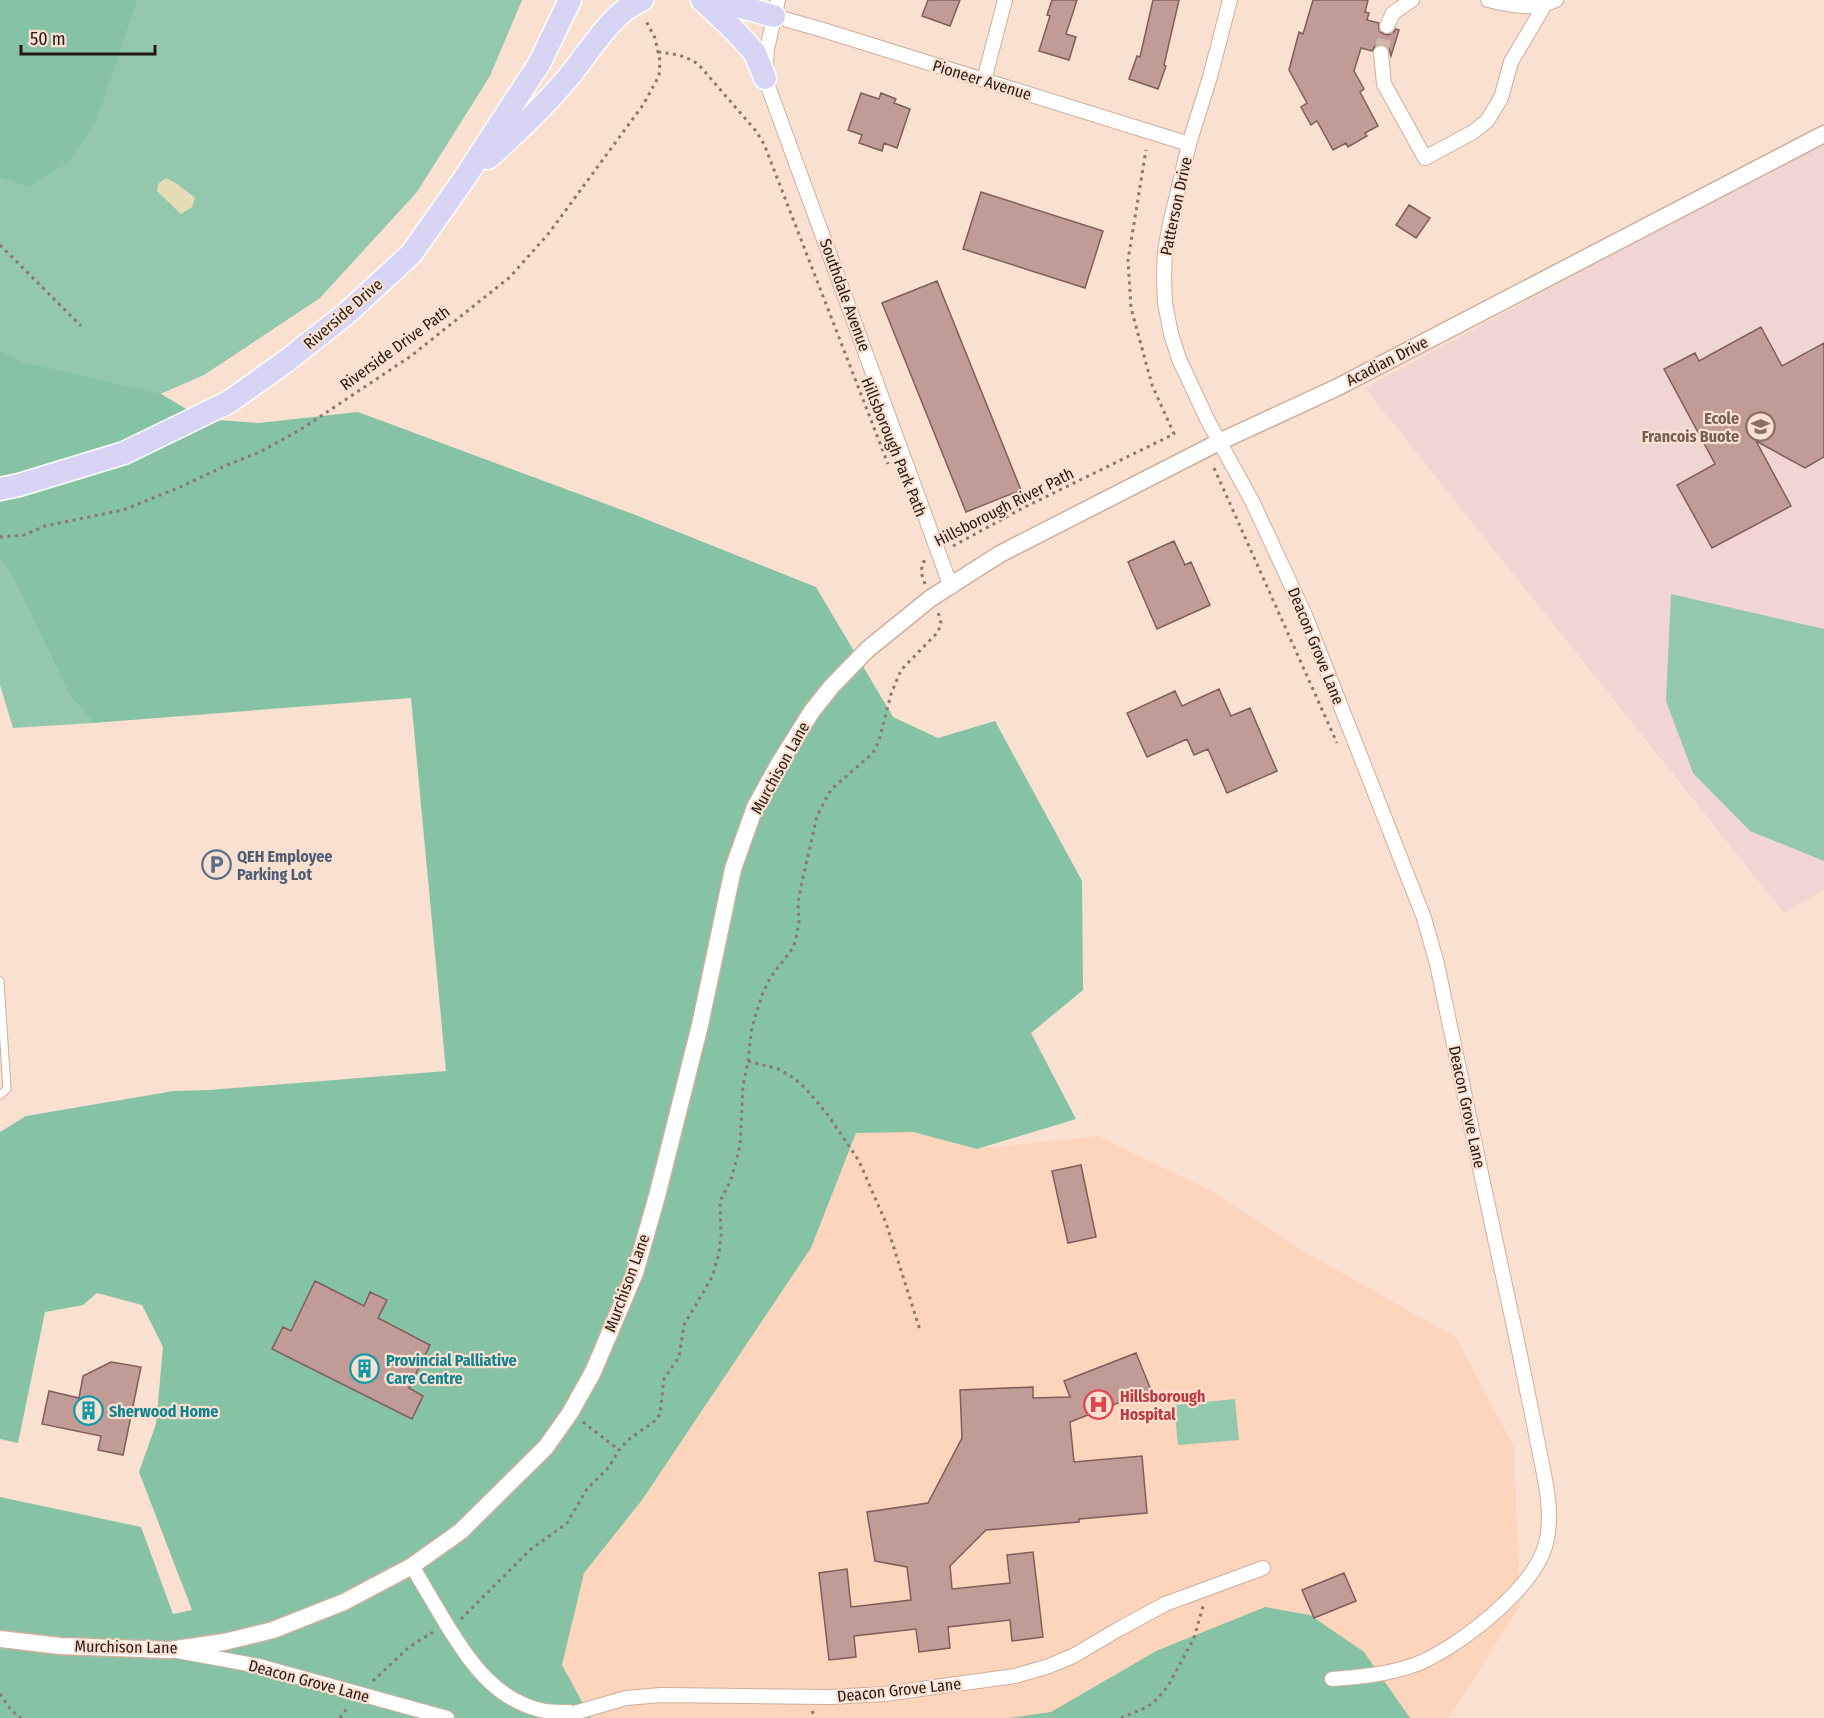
<svg xmlns="http://www.w3.org/2000/svg" width="1824" height="1718" font-family="'Fira Sans Condensed',sans-serif">
<style>
.built{fill:#fdd5bd}
.education{fill:#f0d5d3}
.green{fill:#93c8ad}
.forest{fill:#86c2a4}
.sand{fill:#e6ddb8}
.building{fill:#c19c97;stroke:#7f5e59;stroke-width:1.5}
.lines{fill:none;stroke-linecap:round;stroke-linejoin:round}
.minor-tunnel{stroke:#cfb8aa;stroke-width:14;stroke-dasharray:14 7;stroke-linecap:butt}
.service-casing{stroke:#ceaf9c;stroke-width:9}
.minor-casing{stroke:#ceaf9c;stroke-width:16}
.tertiary-casing{stroke:#ceaf9c;stroke-width:19}
.trunk-casing{stroke:#fff;stroke-width:25}
.path{stroke:#8b796d;stroke-width:3;stroke-dasharray:3 4.5;stroke-linecap:butt}
.service{stroke:#fff;stroke-width:7}
.minor{stroke:#fff;stroke-width:14}
.tertiary{stroke:#fff;stroke-width:16}
.trunk{stroke:#d8d4f4;stroke-width:22}
.labels{text-anchor:middle;dominant-baseline:central;stroke-width:4.5;stroke-linejoin:round;paint-order:stroke}
.street-label{font-size:16px;fill:#251a13;stroke:#fae0d0}
.education-label{font-size:16px;font-weight:bold;fill:#785e54;stroke:#fae0d0;text-anchor:end}
.service-label{font-size:16px;font-weight:bold;fill:#4e5e75;stroke:#fae0d0;text-anchor:start}
.culture-label{font-size:16px;font-weight:bold;fill:#0d838f;stroke:#fae0d0;text-anchor:start}
.health-label{font-size:16px;font-weight:bold;fill:#be3a42;stroke:#fae0d0;text-anchor:start}
</style>
<rect width="100%" height="100%" fill="#fae0d0"/>
<!-- built -->
<path class="built" d="M856,1132H913L977,1149L1098,1136L1211,1191L1310,1255L1456,1337L1514,1447L1520,1606L1449,1718H569L562,1665L584,1573L642,1500L811,1248Z"/>
<!-- education -->
<path class="education" d="M1824,141V890L1784,913L1365,388Z"/>
<!-- green -->
<path class="green" d="M0,0H522L490,76L417,192L320,298L204,375L43,445L0,452Z
M0,559L13,578L69,695L93,723L13,728L0,685Z
M1671,594L1824,629V861L1750,831L1693,773L1666,701Z
M1235,1399L1239,1440L1178,1445L1174,1405Z"/>
<!-- forest -->
<path class="forest" d="M0,0H137L96,122L70,161L29,187L0,177Z
M0,351L22,362L161,394L203,419L259,423L358,412L633,514L816,587L893,717L938,738L995,721L1082,881L1083,990L1031,1033L1076,1119L977,1149L913,1132L856,1133L811,1248L642,1500L584,1573L562,1665L591,1718H0V1497L141,1527L173,1614L192,1610L139,1472L156,1424L163,1347L142,1305L97,1293L83,1305L45,1312L18,1443L0,1439V1132L26,1116L174,1091L209,1090L446,1071L411,698L93,723L69,695L13,578L0,559Z
M1265,1607L1310,1615L1364,1652L1410,1718H1009L1051,1712L1156,1651Z"/>
<!-- sand -->
<path class="sand" d="M166,178L176,183L195,198L192,207L181,214L157,191L158,184Z"/>
<!-- building -->
<path class="building" d="M928,0H960L950,26L922,16Z
M1052,0H1077L1066,34L1076,37L1069,60L1039,51L1050,16L1047,15Z
M1153,0H1179L1164,65L1166,66L1158,89L1129,79L1137,56L1140,57Z
M1313,0H1368L1365,12L1369,13L1367,20L1379,23V31L1384,34L1388,35L1393,33L1396,29L1399,30L1391,56L1389,48L1384,45H1376L1372,51L1361,48L1354,71L1364,89L1360,92L1378,126L1365,133L1367,136L1348,147L1346,143L1333,150L1317,121L1311,125L1301,107L1307,103L1289,70L1299,32L1303,34Z
M861,93L879,99L881,93L896,99L894,103L910,109L897,148L884,143L882,151L859,143L862,135L848,130Z
M981,192L1103,231L1085,288L963,249Z
M1409,205L1430,218L1416,238L1396,225Z
M937,281L1021,490L966,512L882,303Z
M1761,327L1782,366L1824,343V457L1805,468L1756,441L1791,506L1712,548L1677,485L1715,464L1664,369L1695,353L1699,361Z
M1174,541L1185,565L1191,562L1210,605L1157,629L1128,562Z
M1219,689L1231,716L1250,708L1277,771L1227,793L1208,749L1194,755L1187,739L1147,757L1127,713L1175,691L1182,706Z
M1081,1165L1096,1237L1068,1243L1052,1171Z
M315,1281L364,1306L370,1292L387,1300L378,1318L430,1345L409,1388L423,1396L412,1419L272,1349L283,1327L291,1331Z
M1136,1353L1151,1390L1070,1422L1074,1462L1142,1456L1147,1513L1079,1519V1522L986,1530L950,1566L952,1589L1010,1583L1007,1555L1033,1552L1043,1637L1012,1641L1010,1620L948,1627L950,1648L919,1652L916,1629L854,1636L856,1657L829,1660L819,1573L847,1569L851,1607L911,1600L907,1567L875,1561L867,1512L928,1503L962,1438L960,1390L1033,1387V1398L1070,1397L1064,1381Z
M111,1362L141,1367L123,1455L98,1450L101,1436L42,1424L49,1391L79,1398L83,1376Z
M1344,1573L1356,1601L1314,1618L1302,1590Z"/>
<g class="lines">
<!-- minor-tunnel -->
<path class="minor-tunnel" d="M1381,53L1387,26"/>
<defs>
<path id="service" d="M0,981L7,1089L0,1095"/>
<path id="minor" d="M778,0L767,49L765,78L951,587
M1230,0L1210,77L1189,144L1170,224L1165,251L1164,277L1165,303L1171,334L1179,359L1208,421L1252,501L1305,615L1424,918L1437,964C1464,1094 1492,1225 1520,1355C1526,1385 1532,1414 1538,1444C1544,1476 1554,1510 1546,1543C1535,1588 1459,1647 1417,1664C1390,1674 1361,1677 1332,1679
M1488,0C1512,5 1533,11 1556,0
M774,16L823,30L1189,144
M1387,26L1393,13L1412,0
M1381,53L1384,84L1425,158L1473,132L1487,121L1501,98L1511,62L1544,6
M984,80L1005,0
M412,1566C423,1585 434,1603 445,1622C470,1662 495,1701 545,1711C553,1712 561,1712 569,1712
M177,1651L259,1666L447,1718
M557,1718L626,1698L661,1695L830,1697L884,1694L1015,1676L1049,1666L1073,1656L1119,1629L1165,1604L1263,1568"/>
<path id="tertiary" d="M0,1639L60,1646L169,1650L224,1642L273,1630L344,1602L412,1566L461,1531L546,1447L570,1413L593,1372L635,1273L657,1196L700,1025L733,869L755,807L780,762L812,711L832,686L868,649L931,598L1000,554L1219,442L1338,387L1824,134"/>
<path id="trunk" d="M702,0L734,30L755,53L765,78
M715,0L774,16
M488,158C515,134 542,108 566,80C588,55 611,12 642,0
M0,489L19,485L124,453L229,402L285,362L346,314L411,254L464,179L539,64L570,0"/>
</defs>
<!-- service casing -->
<use href="#service" class="service-casing"/>
<!-- minor casing -->
<use href="#minor" class="minor-casing"/>
<!-- tertiary casing -->
<use href="#tertiary" class="tertiary-casing"/>
<!-- trunk casing -->
<use href="#trunk" class="trunk-casing"/>
<!-- path -->
<path class="path" d="M658,52C674,54 686,55 699,65L756,131L764,144L888,464
M0,245L81,326
M1214,468L1337,743
M0,537L24,535L45,526L123,510L178,488L227,465L260,452L303,428L411,356L510,277L549,233L643,105L659,76L660,61L655,38L645,19
M953,546L1023,508L1174,434L1152,385L1131,308L1128,260L1146,150
M925,584L921,572L923,562L926,561
M748,1061L778,1069L794,1078L806,1089L828,1115L859,1161L886,1223L920,1330
M583,1422L619,1450
M461,1619L530,1550L567,1523L587,1489L609,1467L619,1450L628,1440L656,1420L660,1414L664,1379L679,1357L684,1325L712,1277L719,1254L721,1235L720,1201L731,1180L740,1146L743,1086L748,1061L752,1027L762,995L770,978L793,948L796,939L799,921L798,903L801,887L817,816L829,793L834,787L872,754L879,741L891,694L901,670L938,632L941,623L938,612
M373,1681L409,1647L433,1632
M0,1694L11,1710L21,1718
M812,1711L815,1718
M340,1718L348,1707
M1121,1718L1147,1707L1156,1700L1168,1686L1194,1638L1203,1606"/>
<!-- service -->
<use href="#service" class="service"/>
<!-- minor -->
<use href="#minor" class="minor"/>
<!-- tertiary -->
<use href="#tertiary" class="tertiary"/>
<!-- trunk -->
<use href="#trunk" class="trunk"/>
</g>
<!-- icons -->
<defs>
<symbol id="school-ring" viewBox="-11 -11 22 22"><circle r="9.5" fill="#fae0d0" stroke="#8d6e63" stroke-width="1.5"/><path d="M0-5L7-2L0 1L-7-2ZM-4 1L0 2.5L4 1V4Q0 6-4 4Z" fill="#8d6e63"/></symbol>
<symbol id="parking-ring" viewBox="-11 -11 22 22"><circle r="9.5" fill="#fae0d0" stroke="#5c6f8a" stroke-width="1.5"/><path d="M-3.5-5.5H1a3.5 3.5 0 0 1 0 7H-1V5.5H-3.5ZM-1-3.4V-.6H.8a1.4 1.4 0 0 0 0-2.8Z" fill="#5c6f8a"/></symbol>
<symbol id="building-ring" viewBox="-11 -11 22 22"><circle r="9.5" fill="#fae0d0" stroke="#0f9aa8" stroke-width="1.5"/><path d="M-4-6H4V6H1V3H-1V6H-4ZM-2.5-4.3h1.7v1.8h-1.7ZM.8-4.3h1.7v1.8H.8ZM-2.5-1h1.7V.8h-1.7ZM.8-1h1.7V.8H.8Z" fill="#0f9aa8"/></symbol>
<symbol id="hospital-ring" viewBox="-11 -11 22 22"><circle r="9.5" fill="#fae0d0" stroke="#e0444e" stroke-width="1.5"/><path d="M-5-5h3v3.5h4V-5h3V5h-3V1.5h-4V5h-3Z" fill="#e0444e"/></symbol>
</defs>
<g fill-rule="evenodd">
<use href="#school-ring" x="1744" y="410" width="33" height="33"/>
<use href="#parking-ring" x="200" y="848" width="33" height="33"/>
<use href="#building-ring" x="348" y="1352" width="33" height="33"/>
<use href="#hospital-ring" x="1082" y="1388" width="33" height="33"/>
<use href="#building-ring" x="72" y="1394" width="33" height="33"/>
</g>
<g class="labels">
<!-- street labels -->
<g class="street-label">
<text transform="translate(982 80) rotate(17)">Pioneer Avenue</text>
<text transform="translate(1176 206) rotate(-78)">Patterson Drive</text>
<text transform="translate(845 295) rotate(70)">Southdale Avenue</text>
<text transform="translate(343 314) rotate(-41)">Riverside Drive</text>
<text transform="translate(395 348) rotate(-36)">Riverside Drive Path</text>
<text transform="translate(1387 361) rotate(-27)">Acadian Drive</text>
<text transform="translate(894 447) rotate(68)">Hillsborough Park Path</text>
<text transform="translate(1004 507) rotate(-27)">Hillsborough River Path</text>
<text transform="translate(1316 646) rotate(68)">Deacon Grove Lane</text>
<text transform="translate(780 768) rotate(-61)">Murchison Lane</text>
<text transform="translate(1467 1107) rotate(78)">Deacon Grove Lane</text>
<text transform="translate(627 1283) rotate(-70)">Murchison Lane</text>
<text transform="translate(126 1647) rotate(1)">Murchison Lane</text>
<text transform="translate(309 1681) rotate(15)">Deacon Grove Lane</text>
<text transform="translate(899 1690) rotate(-6)">Deacon Grove Lane</text>
</g>
<!-- education labels -->
<g class="education-label">
<text x="1739" y="418">Ecole<tspan x="1739" dy="18">Francois Buote</tspan></text>
</g>
<!-- service labels -->
<g class="service-label">
<text x="237" y="856">QEH Employee<tspan x="237" dy="18">Parking Lot</tspan></text>
</g>
<!-- culture labels -->
<g class="culture-label">
<text x="386" y="1360">Provincial Palliative<tspan x="386" dy="18">Care Centre</tspan></text>
<text x="109" y="1411">Sherwood Home</text>
</g>
<!-- health labels -->
<g class="health-label">
<text x="1120" y="1396">Hillsborough<tspan x="1120" dy="18">Hospital</tspan></text>
</g>
</g>
<!-- scale -->
<path d="M21 45v9h134v-9" fill="none" stroke="#251a13" stroke-width="3"/>
<text x="30" y="45" font-size="18" fill="#251a13" stroke="#fae0d0" stroke-width="4.5" paint-order="stroke">50 m</text>
</svg>
